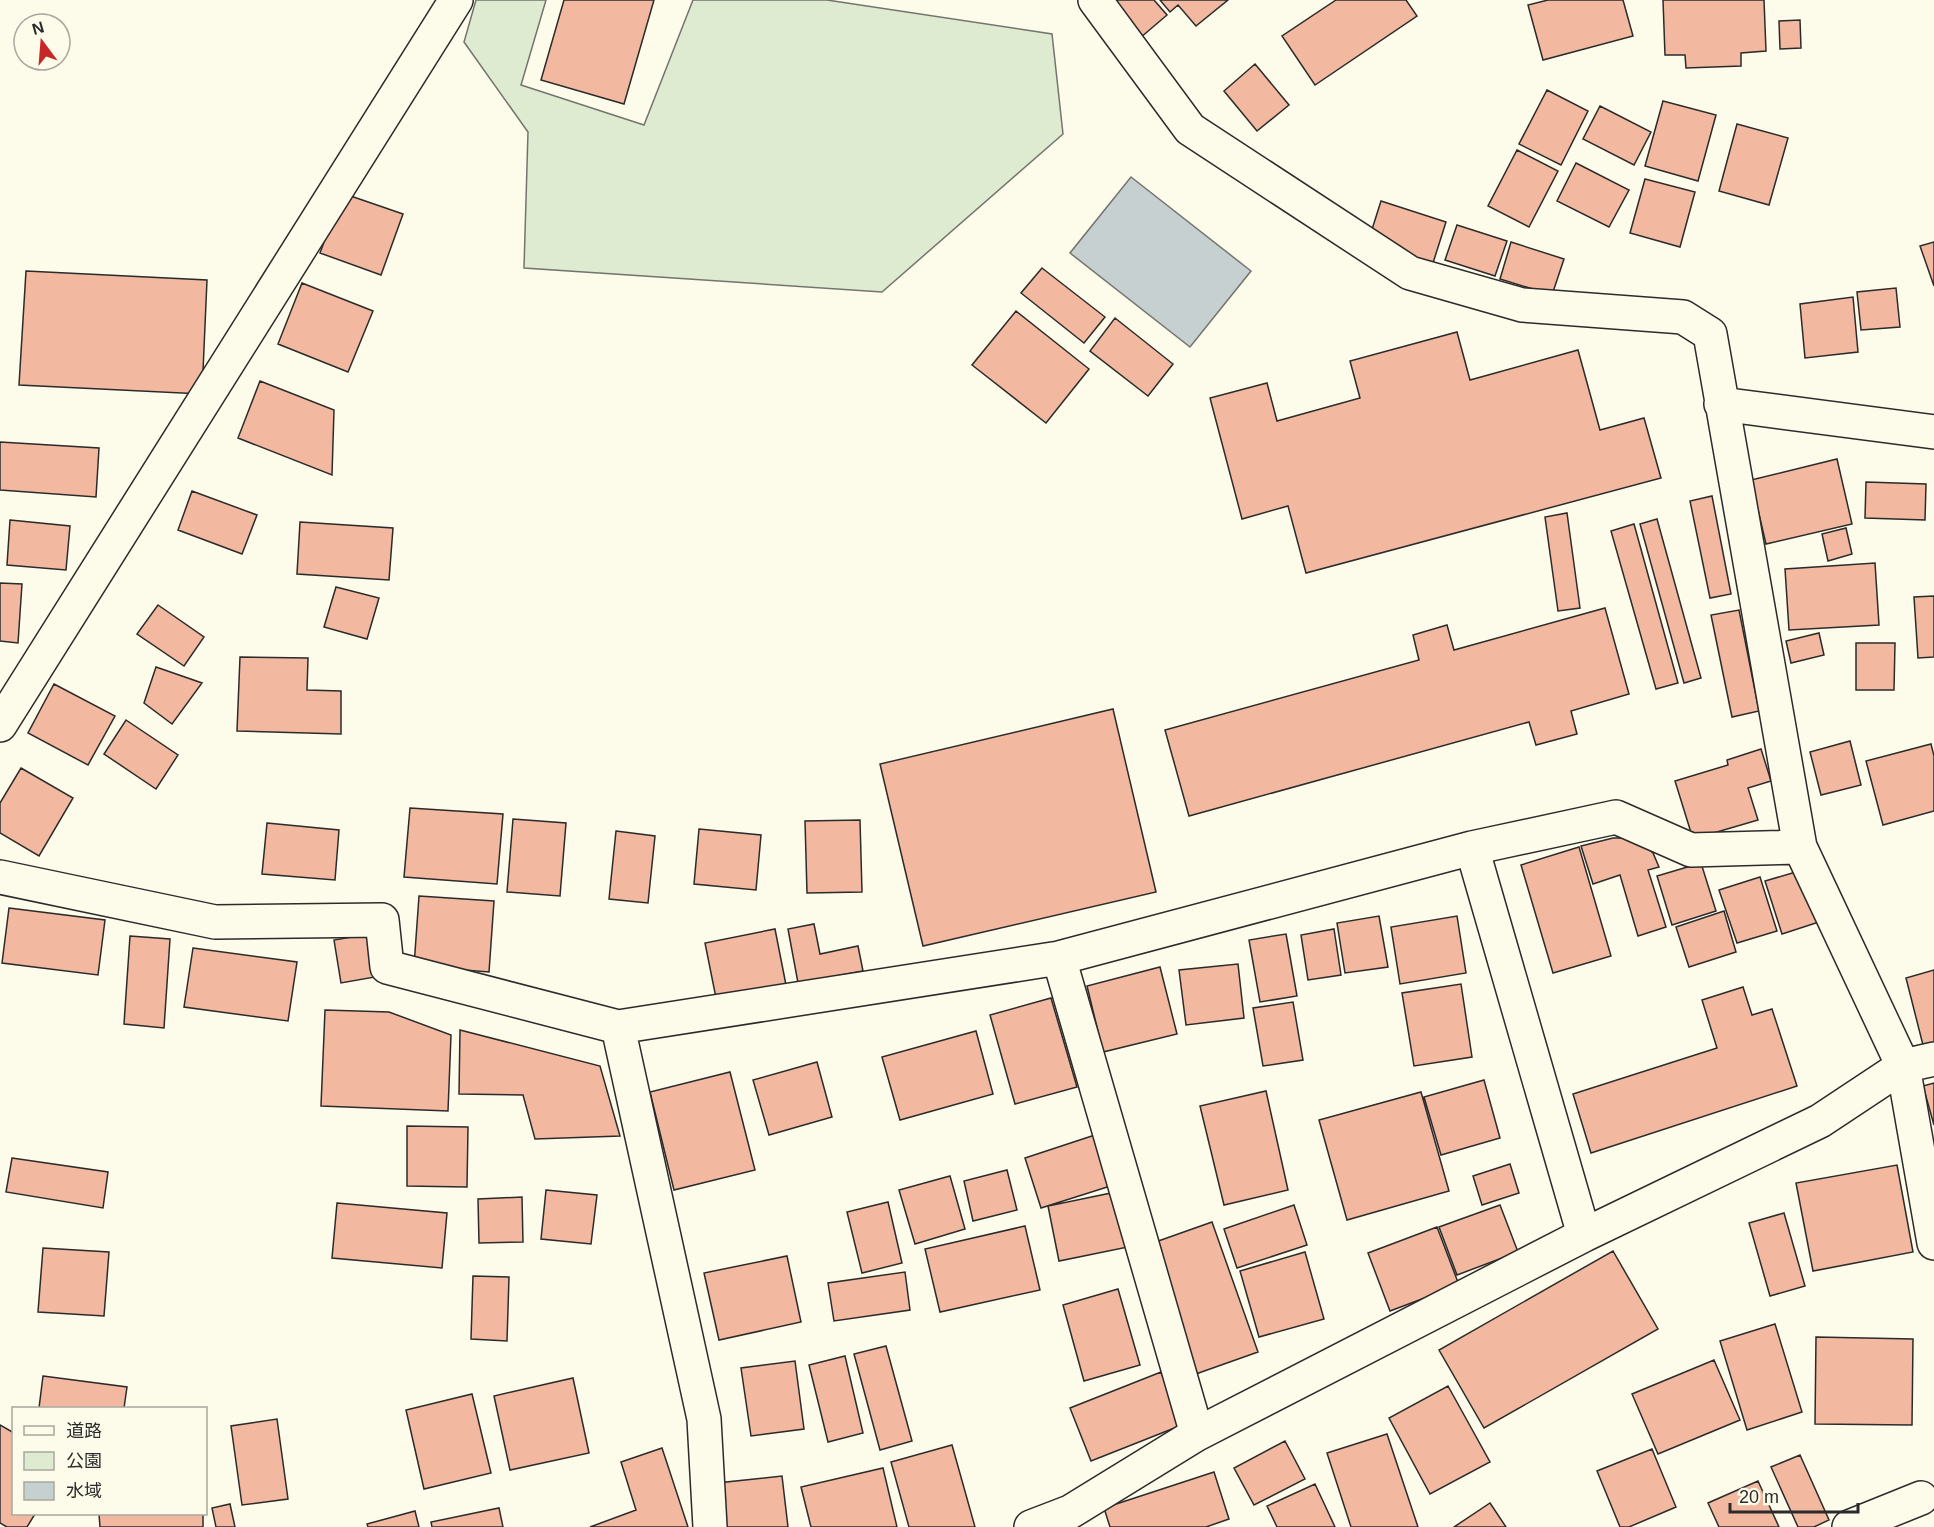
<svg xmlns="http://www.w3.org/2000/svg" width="1934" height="1527" font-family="Arial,'Noto Sans JP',sans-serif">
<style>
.green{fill:#deebd1;stroke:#74746e;stroke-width:1.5}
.water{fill:#c7d0d0;stroke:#74746e;stroke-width:1.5}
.building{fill:#f2b8a0;stroke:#2b2b2b;stroke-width:1.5}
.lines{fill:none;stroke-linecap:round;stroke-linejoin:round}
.street-casing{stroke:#2b2b2b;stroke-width:36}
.street{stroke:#fdfbea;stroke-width:33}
</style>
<rect width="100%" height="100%" fill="#fdfbea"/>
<!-- green -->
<path class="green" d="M476,0H546L521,85L644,125L693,0H827L1052,34L1063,134L882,292L524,268L528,132L464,42Z"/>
<!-- water -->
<path class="water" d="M1131,177L1251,271L1190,347L1070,253Z"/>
<!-- building -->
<path class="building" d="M564,0H654L624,104L541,80Z
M1118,0H1154L1167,15L1140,38L1112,5Z
M1160,0H1228L1196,26L1178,5L1170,12Z
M1336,0H1406L1417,16L1315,85L1282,36Z
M1548,0H1623L1633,36L1543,60L1528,5Z
M1663,0H1764L1766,51L1741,53V66L1686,68L1685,55H1665Z
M1800,20L1801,48L1780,49L1779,21Z
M1255,64L1289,105L1257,131L1224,91Z
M1547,90L1588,111L1561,165L1519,144Z
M1663,101L1716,115L1698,181L1645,166Z
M1600,106L1651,132L1634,165L1583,139Z
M1737,124L1788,138L1769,205L1719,191Z
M1517,150L1558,171L1529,227L1488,206Z
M1576,163L1629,190L1609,227L1557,201Z
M1645,179L1695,192L1680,247L1630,233Z
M342,193L403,214L381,275L320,253Z
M1381,201L1446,222L1433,263L1368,242Z
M1457,225L1507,241L1495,276L1445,260Z
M1511,242L1564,259L1552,295L1500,279Z
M1934,242V286L1920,246Z
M1042,268L1105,317L1084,343L1021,293Z
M26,271L207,280L202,394L19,385Z
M302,283L373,311L348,372L278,344Z
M1896,288L1900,327L1861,330L1857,292Z
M1853,297L1858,352L1805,358L1800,304Z
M1016,311L1089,369L1046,423L972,365Z
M1115,318L1173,364L1148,396L1090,351Z
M1457,332L1470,380L1578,350L1600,430L1644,418L1661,478L1306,573L1288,506L1242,519L1210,398L1267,383L1277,421L1360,398L1350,361Z
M260,381L334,410L332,475L238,438Z
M0,442L99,448L96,497L0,490Z
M1837,459L1852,524L1766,544L1751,480Z
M1866,482L1926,484L1925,520L1865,518Z
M192,491L257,515L242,554L178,530Z
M1712,496L1731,594L1710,598L1690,501Z
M1567,513L1580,608L1558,611L1545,517Z
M1657,519L1701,678L1684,683L1640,524Z
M10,520L70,526L66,570L7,565Z
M300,522L393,528L389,580L297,574Z
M1634,524L1678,683L1656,689L1611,531Z
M1846,528L1852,554L1828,561L1822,534Z
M1875,563L1879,625L1789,630L1785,569Z
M0,583L22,584L18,643L0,641Z
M336,587L379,598L367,639L324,627Z
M1934,596V657L1918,658L1914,597Z
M158,605L204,637L184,666L137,634Z
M1605,608L1629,694L1571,711L1577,734L1536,745L1529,722L1189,816L1165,730L1419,660L1413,635L1447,625L1454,650Z
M1739,610L1759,711L1732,717L1711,615Z
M1819,633L1824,655L1791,663L1786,641Z
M1856,643H1895L1894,690H1856Z
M240,657L308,658L307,690L341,691V734L237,731Z
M156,667L202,683L172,724L144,703Z
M54,684L115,716L88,765L28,733Z
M1113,709L1156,892L923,946L880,764Z
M126,720L178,755L156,789L104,754Z
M1850,741L1861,785L1821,795L1810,752Z
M1931,744L1934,756V811L1883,825L1866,761Z
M1761,749L1771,781L1748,788L1758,820L1693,839L1675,781L1728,765L1727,760Z
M21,768L73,798L39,856L0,833V803Z
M410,808L503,814L497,884L404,877Z
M513,819L566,823L560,896L507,892Z
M860,820L862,892L807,893L805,821Z
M267,823L339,830L335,880L262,874Z
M699,829L761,835L756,890L694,884Z
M616,831L655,836L648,903L609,899Z
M1613,838H1623L1643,844L1653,853L1659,867L1648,870L1666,927L1638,936L1620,875L1593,884L1581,846Z
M1579,847L1611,956L1553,973L1521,865Z
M1701,863L1716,911L1672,925L1657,876Z
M1806,869L1822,921L1782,934L1765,881Z
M1760,877L1777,931L1737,943L1719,890Z
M419,896L494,901L489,972L414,966Z
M9,908L105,920L98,975L2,963Z
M1724,911L1736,952L1689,967L1676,927Z
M1379,916L1388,967L1345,973L1337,923Z
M1457,916L1466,973L1400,984L1391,927Z
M814,924L820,954L858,946L863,971L798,983L788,929Z
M775,929L786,985L716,998L705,943Z
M1334,929L1341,975L1308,980L1301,935Z
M369,934L375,977L341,983L334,940Z
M1286,934L1297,996L1260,1002L1249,940Z
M130,936L170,939L164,1028L124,1024Z
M193,948L297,962L288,1021L184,1007Z
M1238,964L1244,1018L1186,1025L1179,970Z
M1160,967L1177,1034L1103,1052L1087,986Z
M1934,970V1046L1924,1049L1906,978Z
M1461,984L1472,1057L1414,1066L1402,993Z
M1743,987L1752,1015L1772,1009L1797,1086L1591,1153L1573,1094L1717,1048L1702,1000Z
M1051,998L1077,1087L1015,1104L990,1015Z
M1293,1002L1303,1060L1263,1066L1253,1008Z
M325,1010L389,1012L451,1035L448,1111L321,1106Z
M460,1030L600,1066L620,1136L535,1139L523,1095L459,1094Z
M976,1031L993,1094L900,1120L882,1057Z
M817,1062L832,1117L769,1135L753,1080Z
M730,1072L755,1170L674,1190L650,1092Z
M1484,1080L1500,1138L1441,1155L1424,1097Z
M1934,1083V1125L1923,1086Z
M1266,1091L1288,1190L1224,1205L1200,1106Z
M1421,1092L1449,1191L1347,1220L1319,1120Z
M407,1126L468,1127L467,1187L407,1186Z
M1107,1131L1123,1182L1041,1208L1025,1158Z
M12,1158L108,1172L103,1208L6,1192Z
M1510,1164L1519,1193L1482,1205L1473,1176Z
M1897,1165L1913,1252L1813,1271L1796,1183Z
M1007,1170L1017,1210L973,1221L964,1181Z
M950,1176L965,1229L915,1244L899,1190Z
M546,1190L597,1195L591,1244L541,1239Z
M1116,1192L1128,1247L1059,1261L1048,1206Z
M522,1197L523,1242L479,1243L478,1199Z
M888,1202L902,1263L862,1273L847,1212Z
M337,1203L447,1213L442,1268L332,1258Z
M1294,1205L1307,1245L1237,1268L1224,1229Z
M1500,1205L1518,1252L1457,1275L1439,1227Z
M1784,1213L1805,1286L1770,1296L1749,1223Z
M1212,1222L1258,1352L1193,1375L1147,1245Z
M1025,1226L1040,1290L940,1312L925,1249Z
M1437,1227L1459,1285L1390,1311L1368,1253Z
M43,1248L109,1252L104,1316L38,1312Z
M1613,1251L1658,1329L1484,1428L1439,1350Z
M1305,1252L1324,1319L1259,1337L1240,1271Z
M787,1256L801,1322L719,1340L704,1273Z
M905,1272L910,1310L834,1321L828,1283Z
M473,1276L509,1277L507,1341L471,1339Z
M1118,1289L1140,1365L1084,1381L1063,1305Z
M1775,1324L1802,1412L1747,1430L1720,1341Z
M1816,1337L1913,1339L1912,1425L1815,1424Z
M886,1346L912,1441L880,1450L854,1354Z
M845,1356L863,1433L828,1442L809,1365Z
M1714,1360L1740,1420L1658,1454L1632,1394Z
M795,1361L804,1429L751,1436L741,1368Z
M1161,1372L1182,1425L1091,1461L1070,1408Z
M43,1376L127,1387L124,1408H39Z
M573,1378L589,1453L510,1470L494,1396Z
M1448,1386L1490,1462L1430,1494L1389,1418Z
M472,1394L491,1473L424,1489L406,1410Z
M277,1419L288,1499L242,1505L231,1426Z
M0,1425L14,1433V1514H35L27,1527H7L0,1523Z
M1387,1434L1418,1527H1351L1327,1453Z
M1285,1441L1305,1479L1254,1505L1234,1468Z
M952,1445L975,1527H909L891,1462Z
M662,1448L688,1527H590L636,1510L621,1462Z
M1652,1449L1676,1507L1629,1527H1620L1597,1471Z
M1800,1455L1829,1520L1814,1527H1798L1771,1467Z
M883,1468L897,1527H811L801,1487Z
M1214,1472L1229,1519L1206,1527H1110L1104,1508Z
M782,1476L788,1527H722L717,1483Z
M1758,1481L1779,1527H1719L1708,1503Z
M1315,1484L1335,1527H1277L1267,1506Z
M1490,1503L1506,1527H1454Z
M230,1504L235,1527H216L212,1508Z
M499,1508L503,1527H432L431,1522Z
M415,1511L419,1527H368L367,1524Z
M99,1514H203V1527H100Z"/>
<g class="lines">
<defs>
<path id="street" d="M1095,0L1190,129L1410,273L1522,305L1683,317L1710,334L1800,847L1903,1066L1934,1243
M1721,404L1934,432
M0,725L456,0
M1472,848L1584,1235
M0,877L215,922L382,920L387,967L618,1027L1059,958L1472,848L1616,817L1691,850L1800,847
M1059,958L1197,1434
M618,1027L704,1419L710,1527
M1031,1527L1070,1512L1197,1434L1584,1235L1820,1121L1903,1066L1934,1059
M1849,1527L1921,1498"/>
</defs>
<!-- street casing -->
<use href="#street" class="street-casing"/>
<!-- street -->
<use href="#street" class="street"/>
</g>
<!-- legend -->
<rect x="12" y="1407" width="195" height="108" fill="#fdfbea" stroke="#a9a89e" stroke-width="1.5"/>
<rect x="24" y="1426" width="30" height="9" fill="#fdfbea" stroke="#a9a89e" stroke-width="1.5"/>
<text x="66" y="1437" font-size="18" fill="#2b2b2b">道路</text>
<rect x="24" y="1452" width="30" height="18" fill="#deebd1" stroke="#a9a89e" stroke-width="1.5"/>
<text x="66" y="1467" font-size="18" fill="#2b2b2b">公園</text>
<rect x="24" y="1482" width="30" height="18" fill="#c7d0d0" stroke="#a9a89e" stroke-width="1.5"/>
<text x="66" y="1497" font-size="18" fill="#2b2b2b">水域</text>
<!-- north arrow -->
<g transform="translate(42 42) rotate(344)"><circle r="28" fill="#fdfbea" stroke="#a9a89e" stroke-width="1.5"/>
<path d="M0-4.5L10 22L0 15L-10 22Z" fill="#c62828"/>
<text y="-9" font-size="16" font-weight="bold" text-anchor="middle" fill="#2b2b2b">N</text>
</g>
<!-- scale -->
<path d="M1730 1503v9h128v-9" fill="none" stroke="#2b2b2b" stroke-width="3"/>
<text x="1739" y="1503" font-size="18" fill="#2b2b2b" stroke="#fdfbea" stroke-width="4.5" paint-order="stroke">20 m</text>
</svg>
